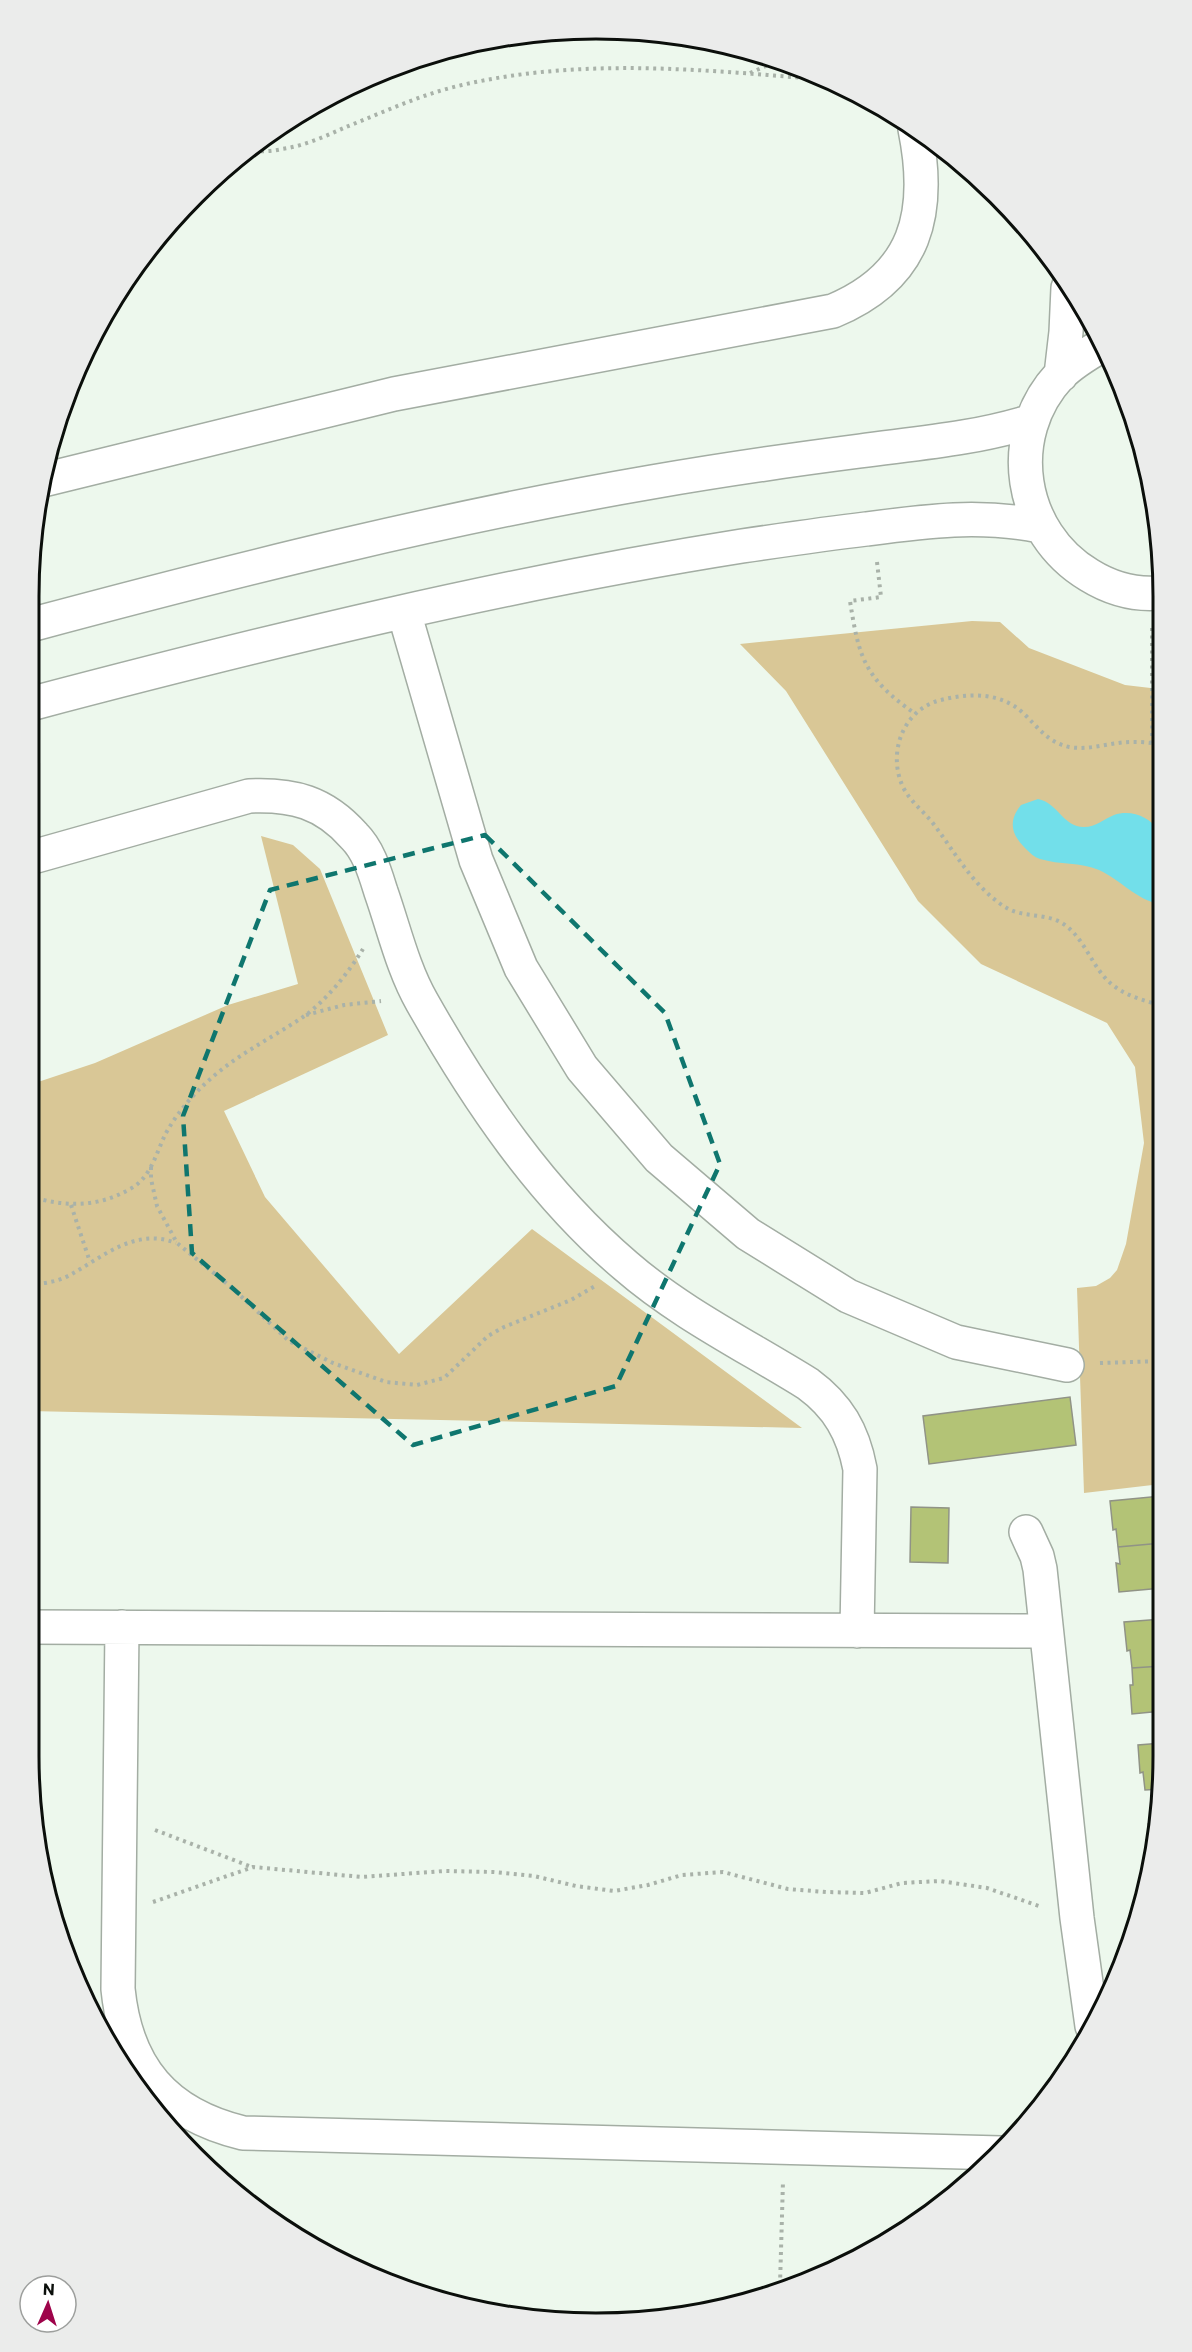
<svg xmlns="http://www.w3.org/2000/svg" width="1192" height="2352" font-family="Commissioner,sans-serif">
<style>
.green{fill:#d9c796}
.water{fill:#72dfea}
.building{fill:#b3c376;stroke:#909386;stroke-width:1.5}
.lines{fill:none;stroke-linecap:round;stroke-linejoin:round}
.minor-casing{stroke:#a3ada3;stroke-width:36}
.path{stroke:#a9b2a9;stroke-width:4;stroke-dasharray:3 4.5;stroke-linecap:butt}
.minor{stroke:#fff;stroke-width:33}
.marked{fill:none;stroke:#0f766e;stroke-width:4.5;stroke-dasharray:12 8;stroke-linejoin:round}
.rim{fill:none;stroke:#0b0f0b;stroke-width:3}
</style>
<rect width="100%" height="100%" fill="#edf8ed"/>
<!-- green -->
<path class="green" d="M972,621L1000,622L1029,648L1125,685L1159,689L1161,1484L1084,1493L1077,1288L1096,1286L1110,1278L1117,1270L1126,1244L1144,1143L1135,1067L1107,1023L981,964L918,901L786,691L740,644Z
M261,836L293,845L320,869L388,1035L224,1111L265,1197L399,1354L532,1229L802,1428L29,1411V1085L95,1063L228,1005L298,984Z"/>
<!-- water -->
<path class="water" d="M1038,799C1058,803 1063,827 1084,827C1096,827 1104,819 1114,815C1131,809 1150,817 1159,831L1160,904C1136,900 1121,880 1099,870C1080,862 1060,865 1040,859C1034,857 1030,853 1025,848C1011,834 1008,821 1021,805Z"/>
<!-- building -->
<path class="building" d="M1070,1397L1076,1445L929,1464L923,1416Z
M1161,1496L1162,1543L1118,1547L1116,1529L1113,1530L1110,1501Z
M911,1507L949,1508L948,1563L910,1562Z
M1162,1543V1588L1119,1592L1116,1563L1120,1564L1118,1547Z
M1162,1619V1666L1132,1668L1130,1650L1127,1651L1124,1622Z
M1162,1666V1711L1132,1714L1130,1685H1133L1132,1668Z
M1162,1743V1789L1145,1790L1143,1772L1140,1773L1138,1745Z
M1157,1823L1150,1869H1149L1146,1840L1149,1841L1148,1824Z"/>
<g class="lines">
<defs>
<path id="minor" d="M1101,346C1087,354 1072,363 1060,375C1003,436 1019,533 1089,575C1110,588 1135,595 1159,593
M1061,375L1066,332L1068,288
M43,480L394,394L833,311C917,276 932,213 915,129
M404,612L476,860L521,968L582,1068L659,1158L748,1234L848,1296L956,1342L1067,1365
M30,625C235,570 442,518 652,482C721,470 790,460 860,451C920,443 974,439 1032,421
M30,704C265,642 502,584 742,546C783,540 824,534 866,529C927,521 979,514 1040,526
M29,858L249,796C293,794 324,802 354,836C369,851 375,873 381,892C394,929 403,969 422,1002C477,1099 541,1194 626,1266C680,1313 747,1346 808,1384C838,1406 853,1432 860,1469L857,1631
M1026,1532L1037,1556L1040,1569L1077,1918L1092,2026
M29,1627L1045,1631
M122,1627L118,1989C126,2068 165,2114 243,2133L1001,2153"/>
</defs>
<!-- minor casing -->
<use href="#minor" class="minor-casing"/>
<!-- path -->
<path class="path" d="M750,73L777,61
M246,152C258,151 270,152 282,149C304,146 326,136 346,127C384,112 422,94 462,85C583,57 706,70 828,80
M877,562L881,597L850,601C859,659 865,678 914,713
M1152,628V743
M1159,744C1146,742 1132,741 1118,743C1102,745 1086,750 1069,747C1047,742 1038,727 1022,712C1000,692 968,693 941,700C903,709 887,753 903,787C911,803 925,812 935,826C956,854 972,884 1002,905C1021,919 1043,912 1062,923C1086,938 1092,970 1114,986C1127,996 1145,1001 1160,1005
M306,1015L344,1005L381,1001
M151,1167V1179L157,1206L177,1243L231,1287L289,1341L333,1363L386,1382L417,1385L444,1378L488,1336L504,1327L571,1300L595,1286
M29,1196C64,1207 97,1208 130,1189C151,1178 156,1153 166,1133C174,1119 184,1105 196,1093C226,1060 267,1041 303,1017C327,1000 348,973 363,949
M71,1205L90,1262
M29,1284C43,1284 57,1282 70,1275C103,1257 135,1227 176,1243
M1100,1363L1161,1361
M155,1830L252,1867
M153,1902L253,1867L362,1877L444,1871L493,1872L534,1876L576,1886L614,1891L648,1885L682,1875L723,1872L788,1889L826,1892L865,1893L902,1883L940,1881L987,1888L1039,1906
M780,2285L783,2181"/>
<!-- minor -->
<use href="#minor" class="minor"/>
</g>
<!-- marked area -->
<path class="marked" d="M485,835L665,1013L720,1164L616,1386L413,1445L192,1253L183,1116L270,890Z"/>
<!-- crop -->
<path d="M0 0H1192V2352H0ZM596 39H596A557 557 0 0 1 1153 596V1756A557 557 0 0 1 596 2313H596A557 557 0 0 1 39 1756V596A557 557 0 0 1 596 39Z" fill="#ebeceb" fill-rule="evenodd"/>
<path class="rim" d="M596 39H596A557 557 0 0 1 1153 596V1756A557 557 0 0 1 596 2313H596A557 557 0 0 1 39 1756V596A557 557 0 0 1 596 39Z"/>
<!-- north arrow -->
<g transform="translate(48 2304) rotate(3)"><circle r="28" fill="#ffffff" stroke="#9d9f9d" stroke-width="1.5"/>
<path d="M0-4.5L10 22L0 15L-10 22Z" fill="#9e034a"/>
<text y="-9" font-size="16" font-weight="bold" text-anchor="middle" fill="#0b0f0b">N</text>
</g>
</svg>
